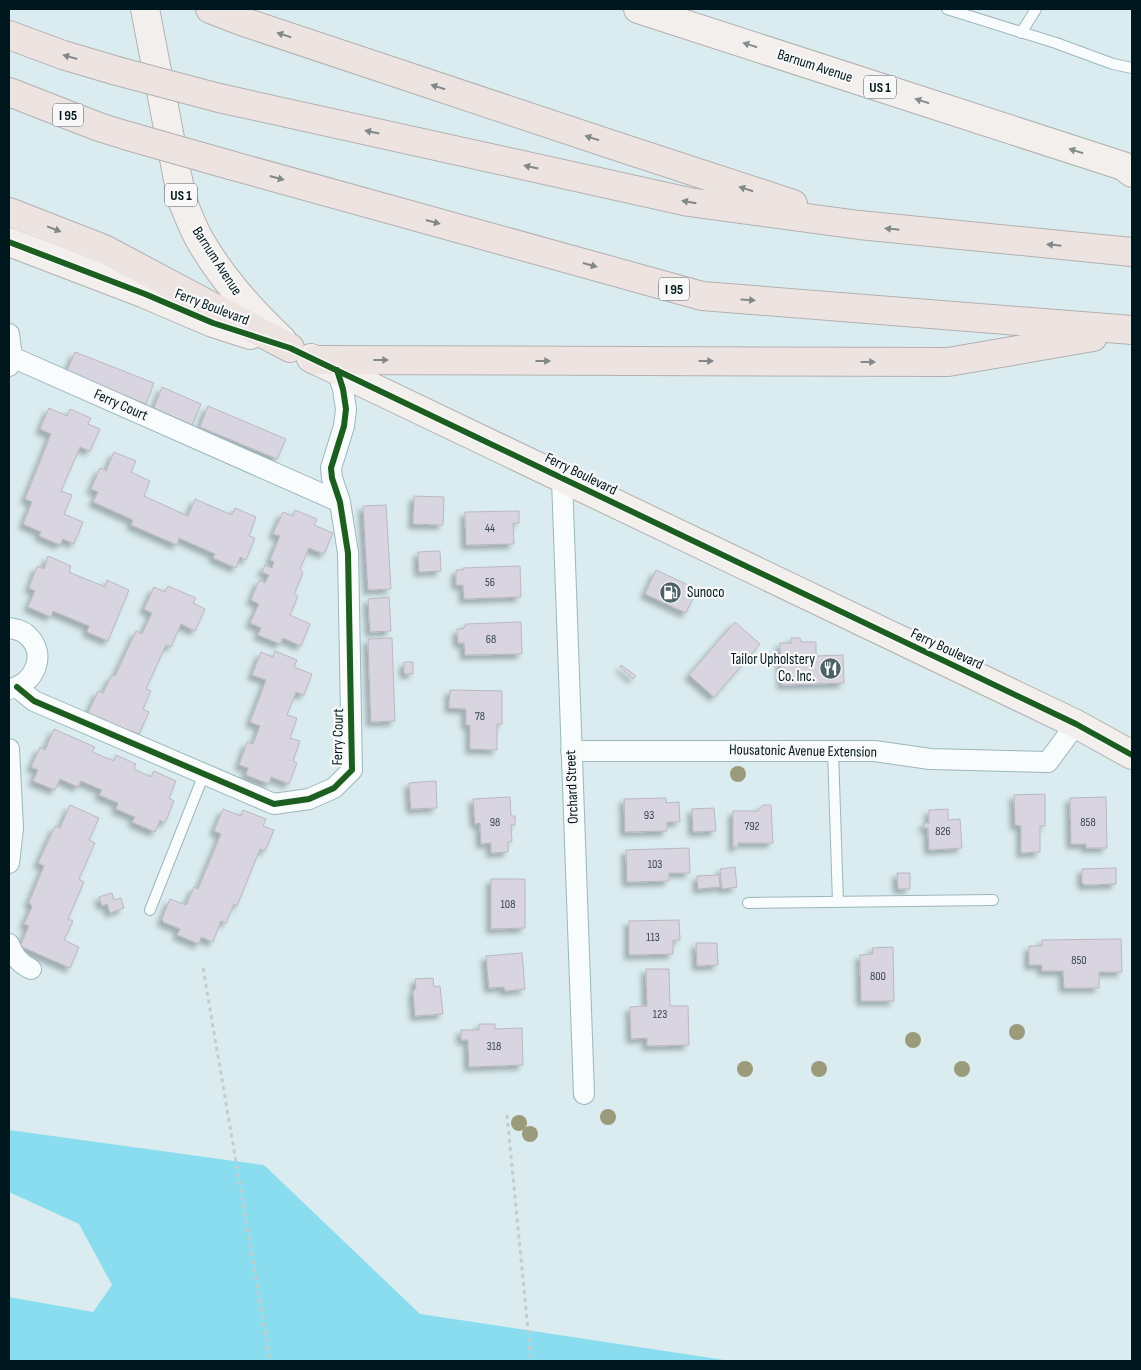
<svg xmlns="http://www.w3.org/2000/svg" width="1141" height="1370" font-family="'Sofia Sans Condensed',sans-serif">
<style>
.water{fill:#8addee}
.building{fill:#d8d4e0;stroke:#bab7c2;filter:url(#shadow)}
.lines{fill:none;stroke-linecap:round;stroke-linejoin:round}
.service-casing{stroke:#9cb6bc;stroke-width:12}
.minor-casing{stroke:#9cb6bc;stroke-width:22}
.primary-casing{stroke:#b2b0af;stroke-width:30}
.motorway-casing{stroke:#b2b0af;stroke-width:30}
.path{stroke:#c4cccd;stroke-width:3;stroke-dasharray:4 4;stroke-linecap:butt}
.service{stroke:#f9fcfd;stroke-width:10}
.minor{stroke:#f9fcfd;stroke-width:20}
.primary{stroke:#f2efed;stroke-width:28}
.motorway{stroke:#ede4e2;stroke-width:28}
.motorway-bridge-casing{stroke:#b2b0af;stroke-width:30;stroke-linecap:butt}
.motorway-bridge{stroke:#ede4e2;stroke-width:28}
.cycleway-casing{stroke:#f8f8f8;stroke-width:9}
.cycleway{stroke:#1b5e20;stroke-width:6}
.tree{fill:#9b9a7a}
.oneway{fill:#828889}
.oneway2{fill:#858e8f}
.labels{text-anchor:middle;dominant-baseline:central;stroke-width:4.5;stroke-linejoin:round;paint-order:stroke}
.number-label{font-size:12px;fill:#36474e}
.shield{fill:#f8f8f8;stroke:#4a5b5f;stroke-width:1}
.shield-label{font-size:14px;font-weight:bold;fill:#00181d}
.street-label{font-size:15px;fill:#00181d;stroke:#f8f8f8}
.poi-label{font-size:15px;fill:#00181d;stroke:#f8f8f8;text-anchor:start}
</style>
<defs>
<filter id="shadow"><feDropShadow dx="-4.5" dy="4.5" stdDeviation="2.5" flood-color="#0004"/></filter>
</defs>
<rect width="100%" height="100%" fill="#daecf0"/>
<!-- water -->
<path class="water" d="M9,1130L264,1165L420,1314L731,1361H9V1297L93,1312L112,1285L79,1224L9,1192Z"/>
<!-- building -->
<path class="building" d="M75,352L154,383L146,404L66,373Z
M162,387L201,404L192,425L154,408Z
M208,406L286,439L277,459L200,427Z
M49,408L67,416L70,409L91,418L88,424L100,429L90,451L80,447L61,491L72,495L64,514L83,522L74,544L63,539L60,545L39,536L41,532L23,524L32,502L25,499L51,434L40,429Z
M114,452L136,461L131,472L150,481L144,496L188,516L195,499L232,515L235,508L256,517L249,536L255,538L246,560L240,557L236,568L213,558L215,554L179,538L177,545L131,525L133,520L93,502L98,492L91,489L100,468L106,471Z
M414,496L444,497L443,525L413,524Z
M386,505L391,589L368,590L363,506Z
M295,510L317,519L314,525L333,533L324,554L309,548L300,569L303,573L294,594L298,596L290,615L310,624L301,646L283,638L280,644L258,635L261,628L250,623L259,604L251,600L259,580L265,583L269,575L262,572L265,565L272,568L274,562L270,560L280,536L273,534L283,512L293,516Z
M519,511V523H513L514,544L466,545L465,512Z
M440,551L441,571L419,572L418,552Z
M48,556L71,566L69,572L105,587L107,580L129,590L108,641L87,632L89,626L53,611L51,617L28,607L35,591L29,588L37,566L44,569Z
M520,566L521,597L464,599L463,585H456V570H463V568Z
M656,570L697,589L686,613L645,594Z
M168,586L196,598L193,603L205,609L195,631L181,624L171,647L166,645L146,689L151,691L143,709L149,712L139,734L129,730L126,735L105,726L107,721L88,713L98,691L103,693L112,675L115,676L136,631L142,634L152,613L144,609L154,587L165,592Z
M389,597L391,631L370,632L368,599Z
M521,622L522,654L465,655L464,643H458L457,629H463L466,624Z
M735,622L760,644L714,697L689,675Z
M392,638L395,721L371,722L368,639Z
M791,638H800L801,642H816V656L843,655L844,683L782,685L780,643H791Z
M275,651L297,660L294,667L312,674L304,695L296,692L287,715L297,718L290,738L300,741L293,761L297,763L289,784L271,777L269,784L246,775L248,768L239,765L247,742L253,744L260,726L250,722L266,680L252,675L261,652L273,657Z
M404,662H413V674H406L404,673Z
M621,665L636,676L633,679L620,667Z
M450,690L502,691V724H497V750L470,749V725H466V709L449,708Z
M54,729L95,747L92,752L114,761L116,755L136,764L134,769L151,777L154,771L176,781L169,798L174,801L165,823L160,820L155,832L132,822L135,817L116,809L118,803L99,795L102,790L81,781L78,787L60,779L55,790L33,781L38,770L31,767L40,747L45,750Z
M436,781L437,808L411,809L409,783Z
M1045,794V826H1040V852L1021,853V826L1015,825L1014,795Z
M510,797L511,816H515V825H511L512,841L508,842V852L491,853V843L481,844L480,823L475,824L473,799Z
M1106,797L1107,848H1086V844H1071L1070,798Z
M666,798V803L679,802L680,822H667V831L625,832L624,799Z
M70,805L99,818L89,840L95,843L79,879L84,882L68,919L73,921L64,940L79,947L70,968L20,946L29,926L24,924L32,907L29,902L44,866L38,863L55,826L60,828Z
M763,805H771L773,843H738V847H733V811H758Z
M714,808L716,831L693,832L692,809Z
M223,809L241,816L243,810L266,819L263,826L274,830L265,851L260,849L237,906L234,904L226,923L221,921L213,942L201,937L199,944L177,935L180,929L163,922L162,919L170,899L186,905L194,887L198,889L221,834L214,831Z
M948,809V820L960,819L962,848L929,850L928,828H924V823H929V810Z
M689,848L690,873H669V881L627,882L626,850Z
M735,867L737,887L722,889L720,869Z
M1116,868V884L1085,885L1082,883V869Z
M897,873H910V889H898Z
M719,875L720,887L698,889L697,876Z
M491,879H525V928L491,929Z
M112,893L114,900L121,898L124,908L110,913L107,904L102,906L99,897Z
M679,920L680,940H673V954L629,955V921Z
M1121,939L1122,972H1099V988H1064L1063,971H1042V965H1029V946H1042V940Z
M696,943H717L718,965L697,966Z
M893,947L894,1001H861L860,955L873,954L872,948Z
M522,953L525,989L505,991L504,987L489,988L486,956Z
M646,969H669L670,1006H688L689,1045L647,1046V1038L631,1039L630,1007L647,1006Z
M433,978L434,987L440,986L443,1014L415,1016L413,991L416,988L415,979Z
M479,1024H495V1029L522,1028L523,1065L469,1067L468,1040H461V1030H479Z"/>
<g class="lines">
<defs>
<path id="service" d="M947,9L1056,43L1113,64L1132,68
M1021,33L1036,9
M833,751L838,902
M748,903L993,900
M150,910L204,774"/>
<path id="minor" d="M9,334L12,357L9,366
M12,357L340,502
M562,479L584,1094
M9,628C15,629 22,630 27,635C48,653 35,685 9,689
M17,687L34,701L274,804L309,799L334,788L352,770L348,553L340,502L332,478L331,468L344,426L346,409L343,389L337,370
M9,749L13,828L9,863
M571,751H874L930,759L1048,762L1076,724
M9,944C13,956 20,964 31,969"/>
<path id="primary" d="M145,9L182,200C188,214 193,229 201,242C223,280 251,310 282,340
M638,9L1123,166L1132,173
M9,242L145,294L213,323L250,335
M311,358L1076,724L1132,755"/>
<path id="motorway" d="M210,9L241,21L619,147L793,204
M9,35L63,55L117,71
M9,92L99,127L128,136
M219,98L689,202L859,225L1132,252
M230,165L702,296L1132,330
M9,212L104,249L290,348
M314,360L948,362L1093,337"/>
</defs>
<!-- service casing -->
<use href="#service" class="service-casing"/>
<!-- minor casing -->
<use href="#minor" class="minor-casing"/>
<!-- primary casing -->
<use href="#primary" class="primary-casing"/>
<!-- motorway casing -->
<use href="#motorway" class="motorway-casing"/>
<!-- path -->
<path class="path" d="M203,968L270,1361
M507,1115L531,1361"/>
<!-- service -->
<use href="#service" class="service"/>
<!-- minor -->
<use href="#minor" class="minor"/>
<!-- primary -->
<use href="#primary" class="primary"/>
<!-- motorway -->
<use href="#motorway" class="motorway"/>
<defs>
<path id="motorway-bridge" d="M117,71L219,98
M128,136L230,165"/>
</defs>
<!-- motorway-bridge casing -->
<use href="#motorway-bridge" class="motorway-bridge-casing"/>
<!-- motorway-bridge -->
<use href="#motorway-bridge" class="motorway-bridge"/>
<defs>
<path id="cycleway" d="M9,242L145,294L213,323L290,348L1076,724L1132,755
M17,687L34,701L274,804L309,799L334,788L352,770L348,553L340,502L332,478L331,468L344,426L346,409L343,389L337,370"/>
</defs>
<!-- cycleway casing -->
<use href="#cycleway" class="cycleway-casing"/>
<!-- cycleway -->
<use href="#cycleway" class="cycleway"/>
</g>
<!-- trees -->
<g class="tree">
<circle cx="738" cy="774" r="8"/>
<circle cx="1017" cy="1032" r="8"/>
<circle cx="913" cy="1040" r="8"/>
<circle cx="745" cy="1069" r="8"/>
<circle cx="819" cy="1069" r="8"/>
<circle cx="962" cy="1069" r="8"/>
<circle cx="608" cy="1117" r="8"/>
<circle cx="519" cy="1123" r="8"/>
<circle cx="530" cy="1134" r="8"/>
</g>
<!-- one-way arrows -->
<defs><path id="oneway-solid" d="M-6-.8H1V-3.2L6.5 0L1 3.2V.8H-6Z" transform="scale(1.25)"/></defs>
<g class="oneway">
<use href="#oneway-solid" transform="translate(284 35) rotate(-162)"/>
<use href="#oneway-solid" transform="translate(70 57) rotate(-164)"/>
<use href="#oneway-solid" transform="translate(438 87) rotate(-162)"/>
<use href="#oneway-solid" transform="translate(372 132) rotate(-168)"/>
<use href="#oneway-solid" transform="translate(592 138) rotate(-162)"/>
<use href="#oneway-solid" transform="translate(531 167) rotate(-168)"/>
<use href="#oneway-solid" transform="translate(277 178) rotate(15)"/>
<use href="#oneway-solid" transform="translate(746 189) rotate(-162)"/>
<use href="#oneway-solid" transform="translate(689 202) rotate(-170)"/>
<use href="#oneway-solid" transform="translate(433 222) rotate(15)"/>
<use href="#oneway-solid" transform="translate(54 229) rotate(21)"/>
<use href="#oneway-solid" transform="translate(892 229) rotate(-174)"/>
<use href="#oneway-solid" transform="translate(1054 245) rotate(-174)"/>
<use href="#oneway-solid" transform="translate(590 265) rotate(15)"/>
<use href="#oneway-solid" transform="translate(748 300) rotate(4)"/>
<use href="#oneway-solid" transform="translate(381 360)"/>
<use href="#oneway-solid" transform="translate(543 361)"/>
<use href="#oneway-solid" transform="translate(706 361)"/>
<use href="#oneway-solid" transform="translate(868 362)"/>
</g>
<g class="oneway2">
<use href="#oneway-solid" transform="translate(750 45) rotate(-162)"/>
<use href="#oneway-solid" transform="translate(922 101) rotate(-162)"/>
<use href="#oneway-solid" transform="translate(1076 151) rotate(-162)"/>
</g>
<!-- icons -->
<defs>
<symbol id="fuel-disc" viewBox="-11 -11 22 22"><circle r="9.5" fill="#4c6267" stroke="#f8f8f8"/><path d="M-5.5-6h7V0h2V4h1.3V-2.5L3-4.5l.8-.8L6-3V5H2.5V1h-1V6h-7ZM-4.2-4.7v3.2H.2V-4.7Z" fill="#fff"/></symbol>
<symbol id="restaurant-disc" viewBox="-11 -11 22 22"><circle r="9.5" fill="#4c6267" stroke="#f8f8f8"/><path d="M-5-6h1v4h1v-4h1v4h1v-4h1v5L-1.5 .5V6h-2V.5L-5-1ZM5-6V6H3V1.5H1.5Q1.5-4 5-6Z" fill="#fff"/></symbol>
</defs>
<g fill-rule="evenodd">
<use href="#fuel-disc" x="658" y="580" width="25" height="25"/>
<use href="#restaurant-disc" x="818" y="656" width="25" height="25"/>
</g>
<g class="labels">
<!-- number labels -->
<g class="number-label">
<text x="490" y="528">44</text>
<text x="490" y="582">56</text>
<text x="491" y="639">68</text>
<text x="480" y="716">78</text>
<text x="649" y="815">93</text>
<text x="495" y="822">98</text>
<text x="1088" y="822">858</text>
<text x="752" y="826">792</text>
<text x="943" y="831">826</text>
<text x="655" y="864">103</text>
<text x="508" y="904">108</text>
<text x="653" y="937">113</text>
<text x="1079" y="960">850</text>
<text x="878" y="976">800</text>
<text x="660" y="1014">123</text>
<text x="494" y="1046">318</text>
</g>
<!-- shield labels -->
<g class="shield">
<rect x="864" y="75.5" width="32" height="23" rx="4"/>
<rect x="53" y="103.5" width="30" height="23" rx="4"/>
<rect x="165" y="183.5" width="32" height="23" rx="4"/>
<rect x="659" y="277.5" width="30" height="23" rx="4"/>
</g>
<g class="shield-label">
<text x="880" y="87">US 1</text>
<text x="68" y="115">I 95</text>
<text x="181" y="195">US 1</text>
<text x="674" y="289">I 95</text>
</g>
<!-- street labels -->
<g class="street-label">
<text transform="translate(815 66) rotate(18)">Barnum Avenue</text>
<text transform="translate(217 261) rotate(57)">Barnum Avenue</text>
<text transform="translate(212 307) rotate(21)">Ferry Boulevard</text>
<text transform="translate(121 405) rotate(24)">Ferry Court</text>
<text transform="translate(581 474) rotate(26)">Ferry Boulevard</text>
<text transform="translate(947 649) rotate(25)">Ferry Boulevard</text>
<text transform="translate(338 737) rotate(-89)">Ferry Court</text>
<text transform="translate(803 751) rotate(1)">Housatonic Avenue Extension</text>
<text transform="translate(572 787) rotate(-92)">Orchard Street</text>
</g>
<!-- poi labels -->
<g class="poi-label">
<text x="687" y="592">Sunoco</text>
<text x="815" y="659" text-anchor="end">Tailor Upholstery<tspan x="815" dy="17">Co. Inc.</tspan></text>
</g>
</g>
<!-- border -->
<rect width="1141" height="1370" fill="none" stroke="#00181d" stroke-width="20"/>
</svg>
